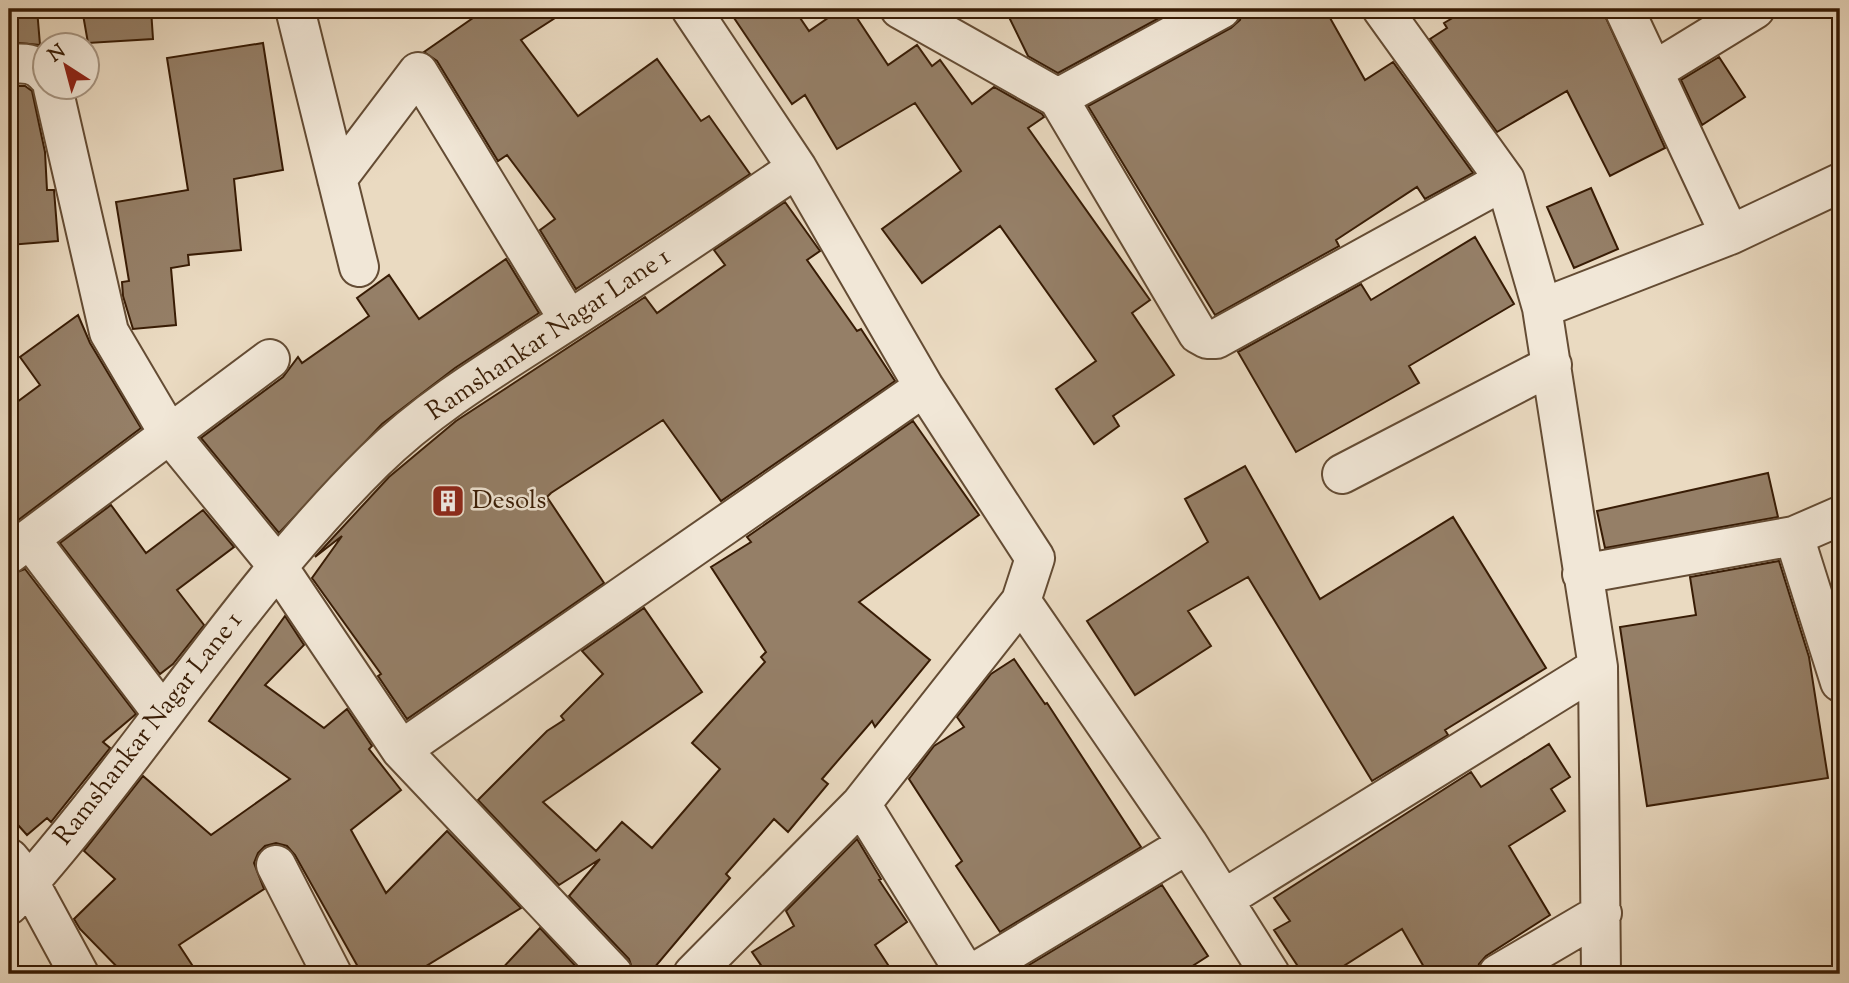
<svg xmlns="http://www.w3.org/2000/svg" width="1849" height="983" font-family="'Sorts Mill Goudy',serif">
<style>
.building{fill:#957f67;stroke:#381c05;stroke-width:2}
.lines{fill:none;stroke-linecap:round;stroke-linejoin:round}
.minor-casing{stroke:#644c34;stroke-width:42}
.minor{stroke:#f1e7d7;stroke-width:38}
.labels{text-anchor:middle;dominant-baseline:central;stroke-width:5;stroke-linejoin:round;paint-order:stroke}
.street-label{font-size:26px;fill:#381c05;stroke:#f1e7d7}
.poi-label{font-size:26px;fill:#381c05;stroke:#f1e7d7;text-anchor:start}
</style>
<rect width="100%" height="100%" fill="#eadac1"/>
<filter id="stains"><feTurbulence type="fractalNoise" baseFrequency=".00286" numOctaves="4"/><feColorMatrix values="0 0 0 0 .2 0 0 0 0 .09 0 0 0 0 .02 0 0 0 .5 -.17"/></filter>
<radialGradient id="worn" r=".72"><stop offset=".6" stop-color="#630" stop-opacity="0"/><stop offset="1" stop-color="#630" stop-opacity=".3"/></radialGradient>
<!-- building -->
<path class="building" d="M9,9H37L40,45L9,42Z
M82,9H151L153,39L88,43Z
M486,9H569L521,40L578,116L657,59L701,121L709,116L750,174L576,289L540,230L555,219L507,155L498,161L437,61L424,52Z
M728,9H794L809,31L841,9H851L888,65L917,45L932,66L940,60L972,104L994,87L1042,114L1044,117L1028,128L1150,300L1132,313L1174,375L1113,416L1119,426L1094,444L1056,389L1096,361L1000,226L922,283L882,229L961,171L915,103L837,149L805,95L792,104Z
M1005,9H1176L1058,73L1028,56Z
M1243,9H1325L1365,80L1393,62L1473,173L1425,199L1417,187L1336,240L1339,246L1215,315L1088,106L1231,28L1240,20Z
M1468,9H1602L1665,148L1610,176L1567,91L1497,132L1430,39L1447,28L1444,23Z
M263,43L283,170L234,179L241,250L188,255L189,265L171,268L176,325L133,329L123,296L122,282L129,281L116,202L188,190L167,58Z
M1719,57L1745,97L1702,125L1681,80Z
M11,86H25L32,91L45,152L47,190H54L58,241L9,245Z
M1591,188L1618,249L1574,268L1547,207Z
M785,202L820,251L807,260L857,331L861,329L895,381L721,501L663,420L551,493L547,497L604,583L407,719L378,676L381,674L312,578L342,536L315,557L389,477L456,421L645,297L657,313L725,265L714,250Z
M1475,237L1514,304L1409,366L1419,383L1296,452L1238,352L1361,284L1371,300Z
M506,259L539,313L455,368L382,424L279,533L201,438L283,377L298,357L302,363L369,316L357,298L389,275L419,319Z
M78,315L90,343L141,428L9,527V408L40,385L20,357Z
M913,421L979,515L859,602L930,660L875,727L872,721L822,779L828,784L788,832L774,819L726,874L730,878L649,974H634L629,959L569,896L600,859L559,885L478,800L547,731L564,720L561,716L603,674L582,651L644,608L702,692L543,802L596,851L622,822L652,848L720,769L692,743L765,662L761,657L766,652L711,567L751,542L747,537Z
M1245,466L1320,599L1453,517L1546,668L1445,730L1448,735L1372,781L1248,577L1188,611L1211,646L1135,695L1087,621L1208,542L1185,499Z
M1768,473L1778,517L1605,548L1597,511Z
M111,505L146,553L203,510L234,547L177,590L204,625L173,664L160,674L60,543Z
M1779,561L1809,657L1828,778L1647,806L1620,627L1696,615L1690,577Z
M25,569L136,714L103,742L110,748L51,822L47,818L27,835L9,815V575Z
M285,616L304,645L265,685L324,728L347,709L372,746L369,749L401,790L351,830L386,893L447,831L521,908L413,974H362L295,855L287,846L276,843L265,846L258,853L254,863L264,889L179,945L198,974H124L80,929L74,919L115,879L84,851L143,776L211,835L290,779L209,721Z
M1014,659L1045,704L1047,703L1141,847L1000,932L956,866L962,861L909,779L934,746L964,727L957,717L991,674Z
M1549,744L1570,777L1551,789L1565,811L1509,846L1550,915L1486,956L1479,964L1476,974H1428L1402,929L1331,974H1303L1274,930L1290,921L1274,898L1471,772L1481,787Z
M857,839L881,879L879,880L907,922L875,945L894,974H767L752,952L794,926L786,911Z
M1162,885L1208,956L1180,974H1028L1024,968Z
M540,928L583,974H497Z"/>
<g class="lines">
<defs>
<path id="minor" d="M295,9L359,267
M691,9L797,168L924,387L1035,558L1021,601L1188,844L1270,974
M900,9L1058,98L1221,9
M1382,9L1505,180L1542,308L1598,667L1601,974
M9,64C23,63 36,62 46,75
M1654,71L1755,9
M53,88L109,332L168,432L276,564L401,750L613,974
M1058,98L1198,334L1207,339H1216L1505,180
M337,179L418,72L569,320
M1730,235L1840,183
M1542,308L1730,235L1624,9
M1342,474L1552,365
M1794,536L1840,682
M30,539L163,714
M9,554L270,359
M1582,574L1794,536L1840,516
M401,750L924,387
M861,804L966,974
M9,858L29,882L79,974
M276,865L332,974
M1224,899L1598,667
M9,905C138,763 237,596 374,461C432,404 501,364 569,320C646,271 721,219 797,168
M693,974L861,804L1021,601
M972,974L1188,844
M1498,974L1602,913"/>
</defs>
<!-- minor casing -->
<use href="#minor" class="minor-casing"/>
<!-- minor -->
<use href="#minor" class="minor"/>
</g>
<!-- icons -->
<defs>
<symbol id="building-square" viewBox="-11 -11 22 22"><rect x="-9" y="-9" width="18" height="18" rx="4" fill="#8f2418" stroke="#f1e7d7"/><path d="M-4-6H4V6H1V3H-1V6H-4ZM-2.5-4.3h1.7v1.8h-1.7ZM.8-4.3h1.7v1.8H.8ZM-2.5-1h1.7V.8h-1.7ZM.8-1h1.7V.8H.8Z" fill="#fff"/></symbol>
</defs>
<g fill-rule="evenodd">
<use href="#building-square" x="429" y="482" width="38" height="38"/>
</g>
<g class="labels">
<!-- street labels -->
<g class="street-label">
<text transform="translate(549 335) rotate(-34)">Ramshankar Nagar Lane 1</text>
<text transform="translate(149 729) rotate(-52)">Ramshankar Nagar Lane 1</text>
</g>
<!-- poi labels -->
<g class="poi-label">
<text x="472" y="501">Desols</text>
</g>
</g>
<!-- margin -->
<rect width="1849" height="983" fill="none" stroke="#eadac1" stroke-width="35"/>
<rect x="10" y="10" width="1828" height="962" fill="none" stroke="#381c05" stroke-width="3.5"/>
<rect x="18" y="18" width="1814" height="948" fill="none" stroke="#381c05" stroke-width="2"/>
<!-- north arrow -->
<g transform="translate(66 66) rotate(324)"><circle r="33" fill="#f1e7d7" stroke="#a79683" stroke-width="2"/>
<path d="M0-5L12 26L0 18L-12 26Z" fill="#8f2418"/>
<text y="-10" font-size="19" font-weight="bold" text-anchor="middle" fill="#381c05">N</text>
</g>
<rect width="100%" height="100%" filter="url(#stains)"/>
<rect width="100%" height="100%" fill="url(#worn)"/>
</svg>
